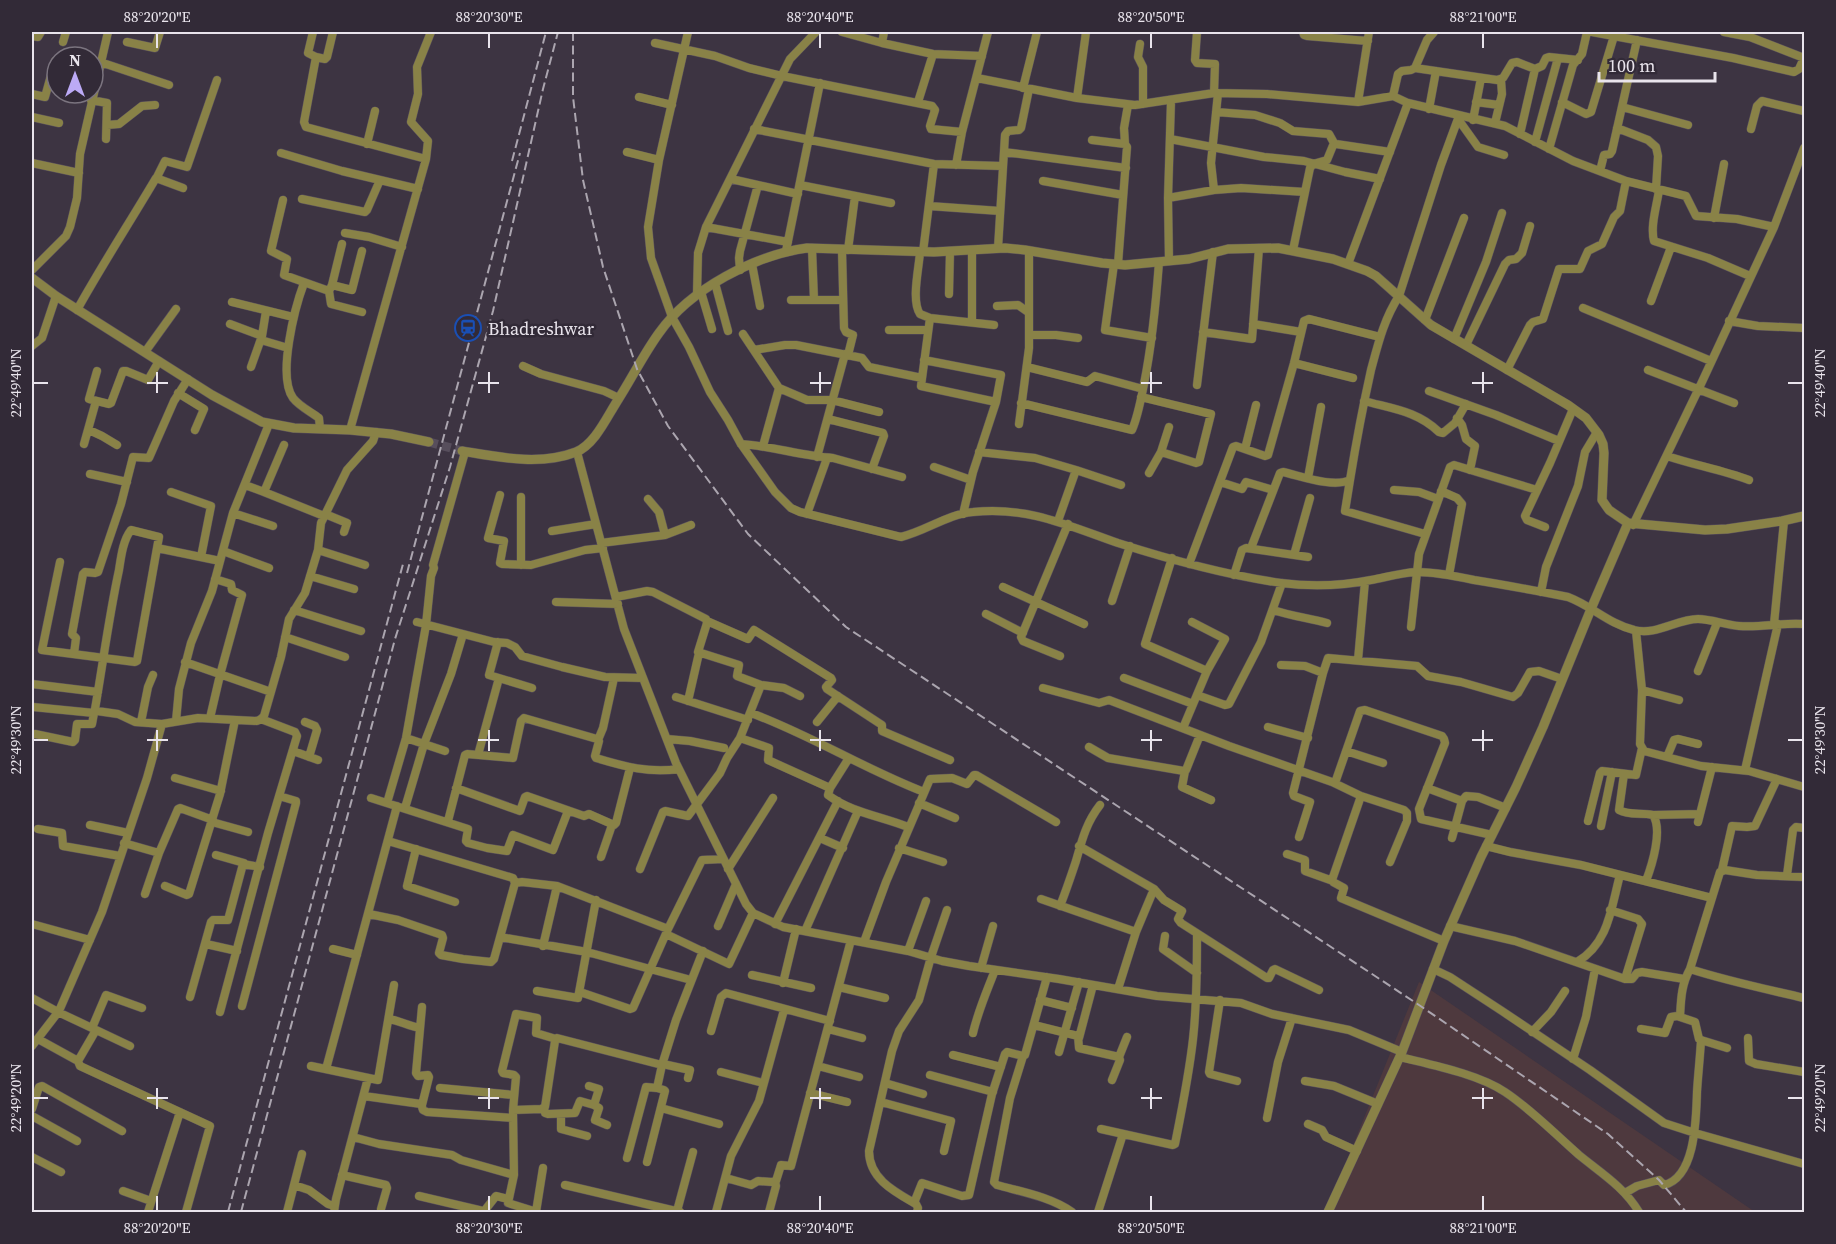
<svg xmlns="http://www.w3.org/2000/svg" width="1836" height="1244" font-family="'Source Serif 4',serif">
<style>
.industrial{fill:#4e393e}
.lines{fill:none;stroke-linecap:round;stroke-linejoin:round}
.tertiary-tunnel{stroke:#574e5c;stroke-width:9;stroke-dasharray:9 4.5;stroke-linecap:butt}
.minor-casing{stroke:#59505d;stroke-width:9}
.tertiary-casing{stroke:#59505d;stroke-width:10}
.minor{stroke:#898247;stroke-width:8}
.tertiary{stroke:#898247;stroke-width:9}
.rail{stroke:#aba5af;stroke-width:2;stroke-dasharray:9 4.5;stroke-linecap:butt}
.ticks{fill:none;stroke:#e9e4ec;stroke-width:2}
.labels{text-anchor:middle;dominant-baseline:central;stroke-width:5;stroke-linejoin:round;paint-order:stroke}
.poi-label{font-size:18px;fill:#e9e4ec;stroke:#322a37;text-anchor:start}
.neatline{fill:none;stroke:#e9e4ec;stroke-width:2}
.ticks-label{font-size:15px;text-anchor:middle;fill:#e9e4ec}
</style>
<rect width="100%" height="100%" fill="#3d3442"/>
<!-- industrial -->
<path class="industrial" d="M1419,982L1755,1212H1326Z"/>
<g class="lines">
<!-- tertiary-tunnel -->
<path class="tertiary-tunnel" d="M429,442L462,451"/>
<defs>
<path id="minor" d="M313,32L308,53L316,57
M333,32L327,57L325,59L316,57L304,122L306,127L426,159
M688,32L659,160L648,227L651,258L672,317L689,347L710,392L728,420L741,444L775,492L791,508L800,512L901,537C926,531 948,514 973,512C1028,506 1069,526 1118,543C1171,560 1226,575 1281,583C1312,587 1341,586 1371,580C1387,577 1400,573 1416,572C1436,572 1455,576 1474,580C1506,585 1537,591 1568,597C1592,606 1609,624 1634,630C1656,636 1677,619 1698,619C1711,619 1726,625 1739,626C1761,628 1783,622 1804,624
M842,32L882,43L933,54L982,56
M1086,32L1077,98L1135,105L1214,93L1267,94L1358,102L1393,96L1408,103L1505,126L1573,161L1626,181L1686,196L1696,216L1737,219L1774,227
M1197,32L1195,60L1197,63L1215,64L1214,93
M1303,32L1304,35L1307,36L1368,41
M1592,32L1733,58L1794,72L1799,69L1804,58L1750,37L1724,32
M32,36L38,37L41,32
M63,42L66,32
M127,42L155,48L160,32
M655,43L715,56L749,68L782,76L932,106L935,110L930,126L931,129L962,132
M882,43L884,32
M1140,44L1138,57L1143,67V104
M100,62L169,85
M1415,68L1497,80L1503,78L1512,63L1517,62L1535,69
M977,78L1077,98
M1023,88L1037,32
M32,94L45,97L55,61
M1393,96L1398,74L1402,71L1411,70L1415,68L1427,40L1434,32
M639,97L672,105
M91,100L107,103L106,139
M918,102L933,54
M1358,102L1369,32
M1476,102L1499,105
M1562,102L1586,114L1591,112L1614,36
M1622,107L1688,125
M1429,109L1436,71
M1216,112L1255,115L1280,123L1293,131L1329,134L1334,143L1336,144L1390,152
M32,117L59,123
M1458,119L1478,147L1504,155
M1473,120L1481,78
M1495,123L1502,94L1501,80
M107,125L119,124L142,106L155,105
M1617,128L1648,140L1656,147L1658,156L1656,189
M754,129L934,164L1002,166
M1751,129L1757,106L1762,101L1804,111
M1520,134L1535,69L1542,66L1546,58L1549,57L1578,60
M1170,139L1264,157L1304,161L1345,172L1380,179
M1092,140L1125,144L1127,147L1118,264
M1535,142L1558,58
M367,144L375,111
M1125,144L1124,128L1128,105
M1549,149L1573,65L1582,54L1587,32
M627,152L659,160
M1004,152L1126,168
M281,153L342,171L418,189
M32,163L79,173
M956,165L962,132L988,32
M1600,171L1604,155L1610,154L1612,151L1637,40
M157,177L165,161L187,167L217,80
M731,179L798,194
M1043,181L1123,195
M800,185L891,203
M1214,190L1211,163L1218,93
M1659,190C1657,205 1650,226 1654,241L1708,258L1750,276
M1168,198L1214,190L1241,188L1305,192
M302,199L365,212L367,210L380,180
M283,200L271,251L287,259L284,275L329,291L331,304L362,312
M929,206L1000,211
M1714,218L1724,164
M706,227L788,242
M345,233L369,237L402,247
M812,248L814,300
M998,248L1005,135L1008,131L1019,130L1021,128L1029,89
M842,250L844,328L846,332L853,335L848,355
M848,250L855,196
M972,250V322
M1293,250L1310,168L1313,164L1327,160L1334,143
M786,251L820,83
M920,252C919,268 911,301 920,314L930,318L994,325
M923,252L934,164
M1169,261L1168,198L1171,101
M752,264L760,306
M1114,264L1105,330L1152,338
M1348,264L1408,103
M32,270L66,236L70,227L77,198L80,154L108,32
M740,270L739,258L740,251L758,185
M304,283C295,307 277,376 293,398C299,406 311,412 319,418L320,429
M715,283L728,331
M332,285L342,244
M329,291L332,285L352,290L362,251
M701,292L712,329
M697,294L698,253L706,227L790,59L816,32
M949,294L950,251
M791,300H843
M1651,301L1671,247
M232,302L293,317
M997,306L1018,305L1028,312
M1583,308L1711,361
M77,310C102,265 130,222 156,178L183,188
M930,318L921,386L996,402
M1425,320L1464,218
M1729,321L1758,326L1804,328
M230,324L262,336
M1253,324L1301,332
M889,330H928
M1203,332L1252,339L1259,248
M743,334L779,388L763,446
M1029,335H1056L1078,338
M1454,339L1486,262L1502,213
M261,340L288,348
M1466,345L1505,264L1509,260L1516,259L1522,253L1530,226
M32,346L42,338L56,296
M754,350L785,345H796L862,358L869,367L922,378
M145,352L176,309
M924,360L1001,375L996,402L973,472L963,514
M1294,363L1353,378
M523,366L541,374L604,391L619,398
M251,367L262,336L266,311
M1027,367L1087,382L1095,376L1143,389
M1507,370L1530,325L1533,322L1543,319L1559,269H1580L1588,251L1602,244L1614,217L1620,211L1626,181
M1648,370L1734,403
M97,371L89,399L109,404L111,403L123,371H126L148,380L159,361
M1197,385L1213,252
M779,388L807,400H832L879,412
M1429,391L1496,415L1559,441
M178,393L204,409L195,430
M1141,397L1211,414L1199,462L1196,463L1161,452L1149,473
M1364,401C1393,409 1417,411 1439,432L1443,433L1455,423L1466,404
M1021,403L1132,430C1138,416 1141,399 1144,384C1152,344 1156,303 1159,262
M1457,418L1462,425L1466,439L1475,446L1470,470
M828,419L883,433L884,436L872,469
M1019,424L1029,348V251
M89,430L102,436L117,445
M350,430L426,159L428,141L411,122L418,94L417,67L431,32
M84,444L96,401
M741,444C772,446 802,456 833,458L902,477
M1245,449L1256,405
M577,452L624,629L676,763L746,904L753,913L783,927L908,951L942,961L969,966L1059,979L1157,996L1241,1003L1272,1014L1349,1030L1402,1052
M979,452L1035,458L1076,470L1121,485
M1161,452L1169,427
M1667,456C1694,465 1722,470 1749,480
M817,457L845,354
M934,467L971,480
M90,474L127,482
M1308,478L1321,407
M1350,480L1345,511L1425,534
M1220,482L1242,489L1246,482L1273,490
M245,485L264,492L284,445
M1394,490L1419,492L1438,499
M1441,491L1457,498L1462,504L1449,575
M171,492L211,506L201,557
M264,492L324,516
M500,495L488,538L504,541L500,563L502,564L531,565L585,550L603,548
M648,499L659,512L665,535
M233,513L273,526
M325,514L347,523L344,532
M807,514L827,458
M1058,521L1076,470
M1633,525L1701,384L1774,227L1804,148
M1545,527L1527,520L1525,516L1550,463L1573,409
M552,531L596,524
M601,543L665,535L691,525
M157,548L159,537L131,530C123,540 121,557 119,570C109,616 103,663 95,709L97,711L118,714L135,722L162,724
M1251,548L1280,473L1283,472C1301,476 1333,488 1350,480C1356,443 1363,406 1371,370C1378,344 1384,319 1399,296L1441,165L1459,116
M318,550L365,565
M223,551L269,568
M1294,555L1310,498
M1172,558L1145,644L1207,671
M60,562L42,650L135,662L137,661L157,548L220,561
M1189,564L1233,447L1236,446L1265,456L1268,455L1294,363L1304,321L1309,319L1380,337
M521,565V497
M1234,575L1242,550L1246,548L1308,557
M310,576L354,589
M1003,587L1084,624
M1541,592L1546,567L1578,486L1585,452L1597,432
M616,597L647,591L653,592L706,619L707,623L698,652L739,665L737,676L761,685L740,738L727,758L720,773L688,816L665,811L663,812L640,869
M1112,601L1130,546
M556,602L618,604
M294,610L361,631
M1273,610C1291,616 1308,618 1327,623
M986,614L1023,633
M707,621L748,639L754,630L831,678L832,680L826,687L827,689L882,725V731L950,760
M417,622L494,642L507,643L515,647L522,656L562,667L605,677L643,678
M1774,624L1784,521
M1411,627L1419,554L1450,467L1454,465L1537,490
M1636,631L1642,690L1640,744L1644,751L1701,766L1749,771L1804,787
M285,637L345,657
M498,642L489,675L532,688
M74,654L76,638L72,634L83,574L85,572L95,573L98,572L121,504L133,457L149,458L174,401L188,379
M1060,656L1023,641L1021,637L1068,524
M1358,660L1365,581
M185,662L271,692
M1281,665L1305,666L1323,673
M1698,671L1717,623
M1124,678L1193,704
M32,684L98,692
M761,685L784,688L800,696
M1043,688L1099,703L1109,700L1229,746L1332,782L1361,796L1404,810L1407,813V821L1390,862
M1642,690L1679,700
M1197,695L1225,705L1229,704L1261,642L1282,583
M676,697L748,720
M688,701L699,653
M33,707L94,713L96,710
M751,713C811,735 864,769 924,792
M210,718L220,675L242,595L232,590L231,584L215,579
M176,721L179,689L191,643L212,591L233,513L269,424
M141,722L148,687L153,675
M305,722L315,726L317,730L309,757
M817,722L838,696
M1268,727L1308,738
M1183,728L1207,671L1225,639L1192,622
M32,735L35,734L73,742L75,740L77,724H92L94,713
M406,738L445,751
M740,738L769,748L768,760L830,788L828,795C852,813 881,816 908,827
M667,739L690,741L724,748
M598,740L603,728L614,678
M1089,747L1108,758L1184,771L1186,770L1200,735
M293,751L318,760
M1346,751L1383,763
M478,755L499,678
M1667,757L1674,740L1678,739L1698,744
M1745,770L1778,624
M1185,771L1182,787L1211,800
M1624,774L1619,810C1629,816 1642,812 1653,815C1663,830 1652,865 1646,881
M175,778L221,791
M1335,783L1360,711L1365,710L1442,736L1444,739L1445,743L1419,809L1421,819L1492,835
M456,788L520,811L525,797L527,796L584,816L589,814L614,825L616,823L630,768
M830,788L849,758
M1427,788L1462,801
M1361,796L1332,880L1333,882L1344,888L1341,898L1444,941
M371,798L468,829L466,841L468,843L487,848L507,851L513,835L553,850L568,811
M387,803L406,738L426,625L431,576L434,568L433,565L465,452
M919,803L955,818
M405,808L424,744L451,674L463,634
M1653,815L1700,814
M448,821L465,755L467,754L513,758L521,721L524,718L597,739L599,741L595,756L596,758C626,767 648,773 679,769
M1588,821L1600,773L1602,771L1636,775L1642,748
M212,822L248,832
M1698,822L1712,767
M90,825L128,833
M1601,826L1612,772
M38,829L62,833L63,846L120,856
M1299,837L1310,802L1294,796L1293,793L1323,673L1328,658L1417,666L1428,676L1461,682L1513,697L1518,693L1530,672L1539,671L1562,679
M820,838L843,848
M1452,838L1462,801L1466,796L1478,797L1506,808
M124,843L159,853
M1079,846L1154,889L1164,900L1182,911L1178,919L1181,923L1267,978H1269L1273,970L1275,969L1319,990
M1486,846L1510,852L1581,865L1712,898
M899,848L943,862
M416,849L407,886L455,902
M1287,854L1305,860V871L1333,881
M216,855L244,863
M601,857L612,825
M728,869L773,798
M1722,870L1732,826L1747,827L1755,826L1777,779
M1787,875L1793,830L1796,827L1804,828
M515,883L522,882L557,886
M165,886L187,895L189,894L220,794L235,720
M145,894L159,853L178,809L180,808L213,820
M1041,899L1136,932
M1060,906C1066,891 1071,876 1076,861C1082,840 1086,823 1100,805
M1610,910L1638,919L1642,924L1625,979
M369,914L398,920L442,935L443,938L439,953L441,955L463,959L491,962L494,959L515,883L513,878L388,841
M32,924L90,940
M775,924L838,801
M718,926L736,884
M1450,926L1515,941L1625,979H1632L1637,973L1642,972L1684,979
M805,931L858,811
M666,934L729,964L753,913
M1165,936L1163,949L1197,973
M500,937L587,952L691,980
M864,942L886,882L930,779L952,778L967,784L974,775H976L1056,822
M206,944L237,951
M543,946L557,886L668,929
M333,949L357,955
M908,951L926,901
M1577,962C1609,943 1611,908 1620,875
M981,968L993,926
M1433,969L1450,977L1502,1011L1590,1070L1664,1123L1695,1133L1804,1164
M1690,969C1727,981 1766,989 1804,998
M752,975L811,988
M783,983L796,929
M839,987L885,998
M1118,989L1136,932L1154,889
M537,991L578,998L596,900
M580,992L630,1009L633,1008L668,929L702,860L723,859
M190,997L211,922L213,920H228L243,864L260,867
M32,998L58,1012L130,1046
M1040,1000L1072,1008
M1220,1000L1209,1072L1210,1074L1237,1081
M242,1006L296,803V801L279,796
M220,1012L268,833L297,736L295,732L261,719
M1680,1017C1681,1000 1681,985 1690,969L1720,872L1725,870L1757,875L1804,877
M389,1019C400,1021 409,1026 420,1028
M1034,1025L1078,1036L1079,1048L1119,1057L1120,1060L1112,1080
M92,1028L106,995L142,1008
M828,1029L862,1038
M1641,1029L1665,1033L1671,1017L1677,1016L1695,1022L1699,1039L1701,1040L1727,1048
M96,1030L78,1061L80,1066L210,1126L186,1212
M711,1031L721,997L726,993L830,1021
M1532,1032L1551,1012L1565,991
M973,1033C978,1011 987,991 995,970
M1079,1038L1093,985
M1748,1038L1749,1061L1756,1064L1804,1072
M38,1039L78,1061
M32,1046L59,1011L102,912L147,778L162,724L198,718L257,721L261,719L264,716L281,657L289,619L305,593L318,550L321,523L347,470L373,441L376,432
M1059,1052L1079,982
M953,1055L1001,1067
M1023,1056L1010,1098L994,1182L997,1185C1022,1192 1051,1197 1072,1212
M1119,1057L1127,1037
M1400,1057C1432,1065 1478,1074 1505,1092C1532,1110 1555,1134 1579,1155C1601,1173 1624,1187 1639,1212
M1573,1059L1586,1017L1595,969
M663,1064L690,1070L688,1078
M311,1066L378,1080L394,985
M818,1066L859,1077
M326,1069L397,806
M721,1072L763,1083
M930,1075L993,1092
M1305,1081L1334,1086L1378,1104
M885,1083L923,1094
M440,1088L514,1095
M810,1093L847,1102
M364,1096L421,1104L423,1110L427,1112L513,1118
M881,1102L951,1121L944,1151
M422,1105L429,1077L428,1075L418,1076L416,1073L422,1007
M594,1105L599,1108L595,1120L607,1125
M544,1108L545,1113L548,1114L575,1113L580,1101L594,1105L599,1089L589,1086
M661,1108L719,1124
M32,1109L39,1087L42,1086L122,1131
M513,1110L541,1109L545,1107L555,1041L557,1038L662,1065L676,1020L703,951
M561,1114V1129L587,1136
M32,1116L77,1141
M1267,1118L1278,1062L1292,1018
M1308,1124L1322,1130L1326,1137L1357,1151
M1101,1129L1173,1145L1175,1144C1182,1109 1189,1075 1193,1039C1197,1004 1197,969 1197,934
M353,1137L379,1144L452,1155L461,1160L514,1175
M32,1157L61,1172
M627,1158L646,1087L657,1088L662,1065
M647,1162L665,1091L664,1090L657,1088
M342,1175L386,1185L387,1188L381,1209
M726,1178L751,1185L758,1181L772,1182L776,1181L781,1165L791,1166L851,940
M294,1185L309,1190L328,1204L334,1206
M565,1185L680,1212
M123,1191L151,1201
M1625,1193L1637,1186L1659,1180L1664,1185C1696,1177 1696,1118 1697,1092C1698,1075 1700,1058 1701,1040
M419,1196L483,1211L485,1210L496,1196L508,1199
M914,1203L922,1183L962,1196L969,1195L992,1094L1005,1054L1007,1052L1023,1056L1025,1055L1047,977
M677,1211L693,1152
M148,1212L180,1112
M287,1212L302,1154
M334,1212L336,1199L368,1078
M536,1212L543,1168
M537,1212L508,1203L514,1175L513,1110L516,1077L514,1075L503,1073L502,1071L516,1014L537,1018L536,1033L556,1039
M716,1212L731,1156L759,1101L784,1010
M769,1212L776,1186L775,1181
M917,1212L918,1208L916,1204C895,1192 869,1179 869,1151L892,1051L899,1031L919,1000L931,957L947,910
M1098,1212L1123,1134"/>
<path id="tertiary" d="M32,278L56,296L212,395L262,422L294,428L350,430L391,434L429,442
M462,451C498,457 540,466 576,452C594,445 606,419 616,403C631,380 643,355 659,333C690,289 755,255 807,248L934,252L1005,248L1025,250L1102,263L1125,265L1189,259L1228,249L1278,248L1333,259L1367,271L1376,276L1431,325L1568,405L1586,418L1599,435L1603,444L1604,453L1602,500L1609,510L1628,523L1705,530L1727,529L1782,521L1804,516
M1328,1212L1402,1052L1444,941L1481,857L1516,787L1543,727L1591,609L1628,523"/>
</defs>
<!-- minor casing -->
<use href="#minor" class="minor-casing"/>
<!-- tertiary casing -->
<use href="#tertiary" class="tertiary-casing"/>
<!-- minor -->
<use href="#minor" class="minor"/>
<!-- tertiary -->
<use href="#tertiary" class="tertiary"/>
<!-- rail -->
<path class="rail" d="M573,32V97L583,180L603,267L637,369L668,426L748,534L846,627L1419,1005L1608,1134L1659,1180L1686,1212
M512,161L546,32
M407,573L520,153
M228,1212L403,564
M241,1212L395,639L450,467L493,311L543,89L558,32"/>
</g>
<!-- ticks -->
<path class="ticks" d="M157,33V48M489,33V48M820,33V48M1151,33V48M1483,33V48M157,372V393M489,372V393M820,372V393M1151,372V393M1483,372V393M33,383H48M147,383H168M478,383H499M810,383H831M1141,383H1162M1472,383H1493M1788,383H1803M157,730V751M489,730V751M820,730V751M1151,730V751M1483,730V751M33,740H48M147,740H168M478,740H499M810,740H831M1141,740H1162M1472,740H1493M1788,740H1803M157,1088V1109M489,1088V1109M820,1088V1109M1151,1088V1109M1483,1088V1109M33,1098H48M147,1098H168M478,1098H499M810,1098H831M1141,1098H1162M1472,1098H1493M1788,1098H1803M157,1196V1211M489,1196V1211M820,1196V1211M1151,1196V1211M1483,1196V1211"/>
<!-- icons -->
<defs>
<symbol id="station-ring" viewBox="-11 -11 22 22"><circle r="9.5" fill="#322a37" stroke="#1a4fb4" stroke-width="1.5"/><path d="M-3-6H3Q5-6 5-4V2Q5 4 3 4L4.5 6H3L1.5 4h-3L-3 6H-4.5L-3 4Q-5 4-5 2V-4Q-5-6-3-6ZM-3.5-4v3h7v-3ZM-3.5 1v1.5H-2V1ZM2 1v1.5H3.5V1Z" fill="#1a4fb4"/></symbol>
</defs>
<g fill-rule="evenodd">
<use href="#station-ring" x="453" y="313" width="30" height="30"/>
</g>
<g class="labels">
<!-- poi labels -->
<g class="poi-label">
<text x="488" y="328">Bhadreshwar</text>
</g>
</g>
<!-- border -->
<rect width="1836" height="1244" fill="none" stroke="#322a37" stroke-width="66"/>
<!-- north arrow -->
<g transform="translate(75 75)"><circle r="28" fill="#322a37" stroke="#7b747f" stroke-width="1.5"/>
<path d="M0-4.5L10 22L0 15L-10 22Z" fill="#bcaaf6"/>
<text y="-9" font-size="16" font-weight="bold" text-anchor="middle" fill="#e9e4ec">N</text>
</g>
<!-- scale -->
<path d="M1599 72v9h116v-9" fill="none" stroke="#e9e4ec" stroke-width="3"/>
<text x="1608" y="72" font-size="18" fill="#e9e4ec" stroke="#322a37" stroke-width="4.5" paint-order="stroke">100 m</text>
<rect x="33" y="33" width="1770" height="1178" class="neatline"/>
<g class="ticks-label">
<text x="157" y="22">88°20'20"E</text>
<text x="489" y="22">88°20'30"E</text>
<text x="820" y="22">88°20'40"E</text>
<text x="1151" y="22">88°20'50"E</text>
<text x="1483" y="22">88°21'00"E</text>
<text transform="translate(16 383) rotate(-90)" y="5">22°49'40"N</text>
<text transform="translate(1820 383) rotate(-90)" y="5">22°49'40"N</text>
<text transform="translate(16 740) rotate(-90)" y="5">22°49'30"N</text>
<text transform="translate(1820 740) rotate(-90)" y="5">22°49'30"N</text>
<text transform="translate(16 1098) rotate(-90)" y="5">22°49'20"N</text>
<text transform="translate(1820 1098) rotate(-90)" y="5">22°49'20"N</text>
<text x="157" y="1233">88°20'20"E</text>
<text x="489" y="1233">88°20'30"E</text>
<text x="820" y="1233">88°20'40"E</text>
<text x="1151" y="1233">88°20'50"E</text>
<text x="1483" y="1233">88°21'00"E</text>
</g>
</svg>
